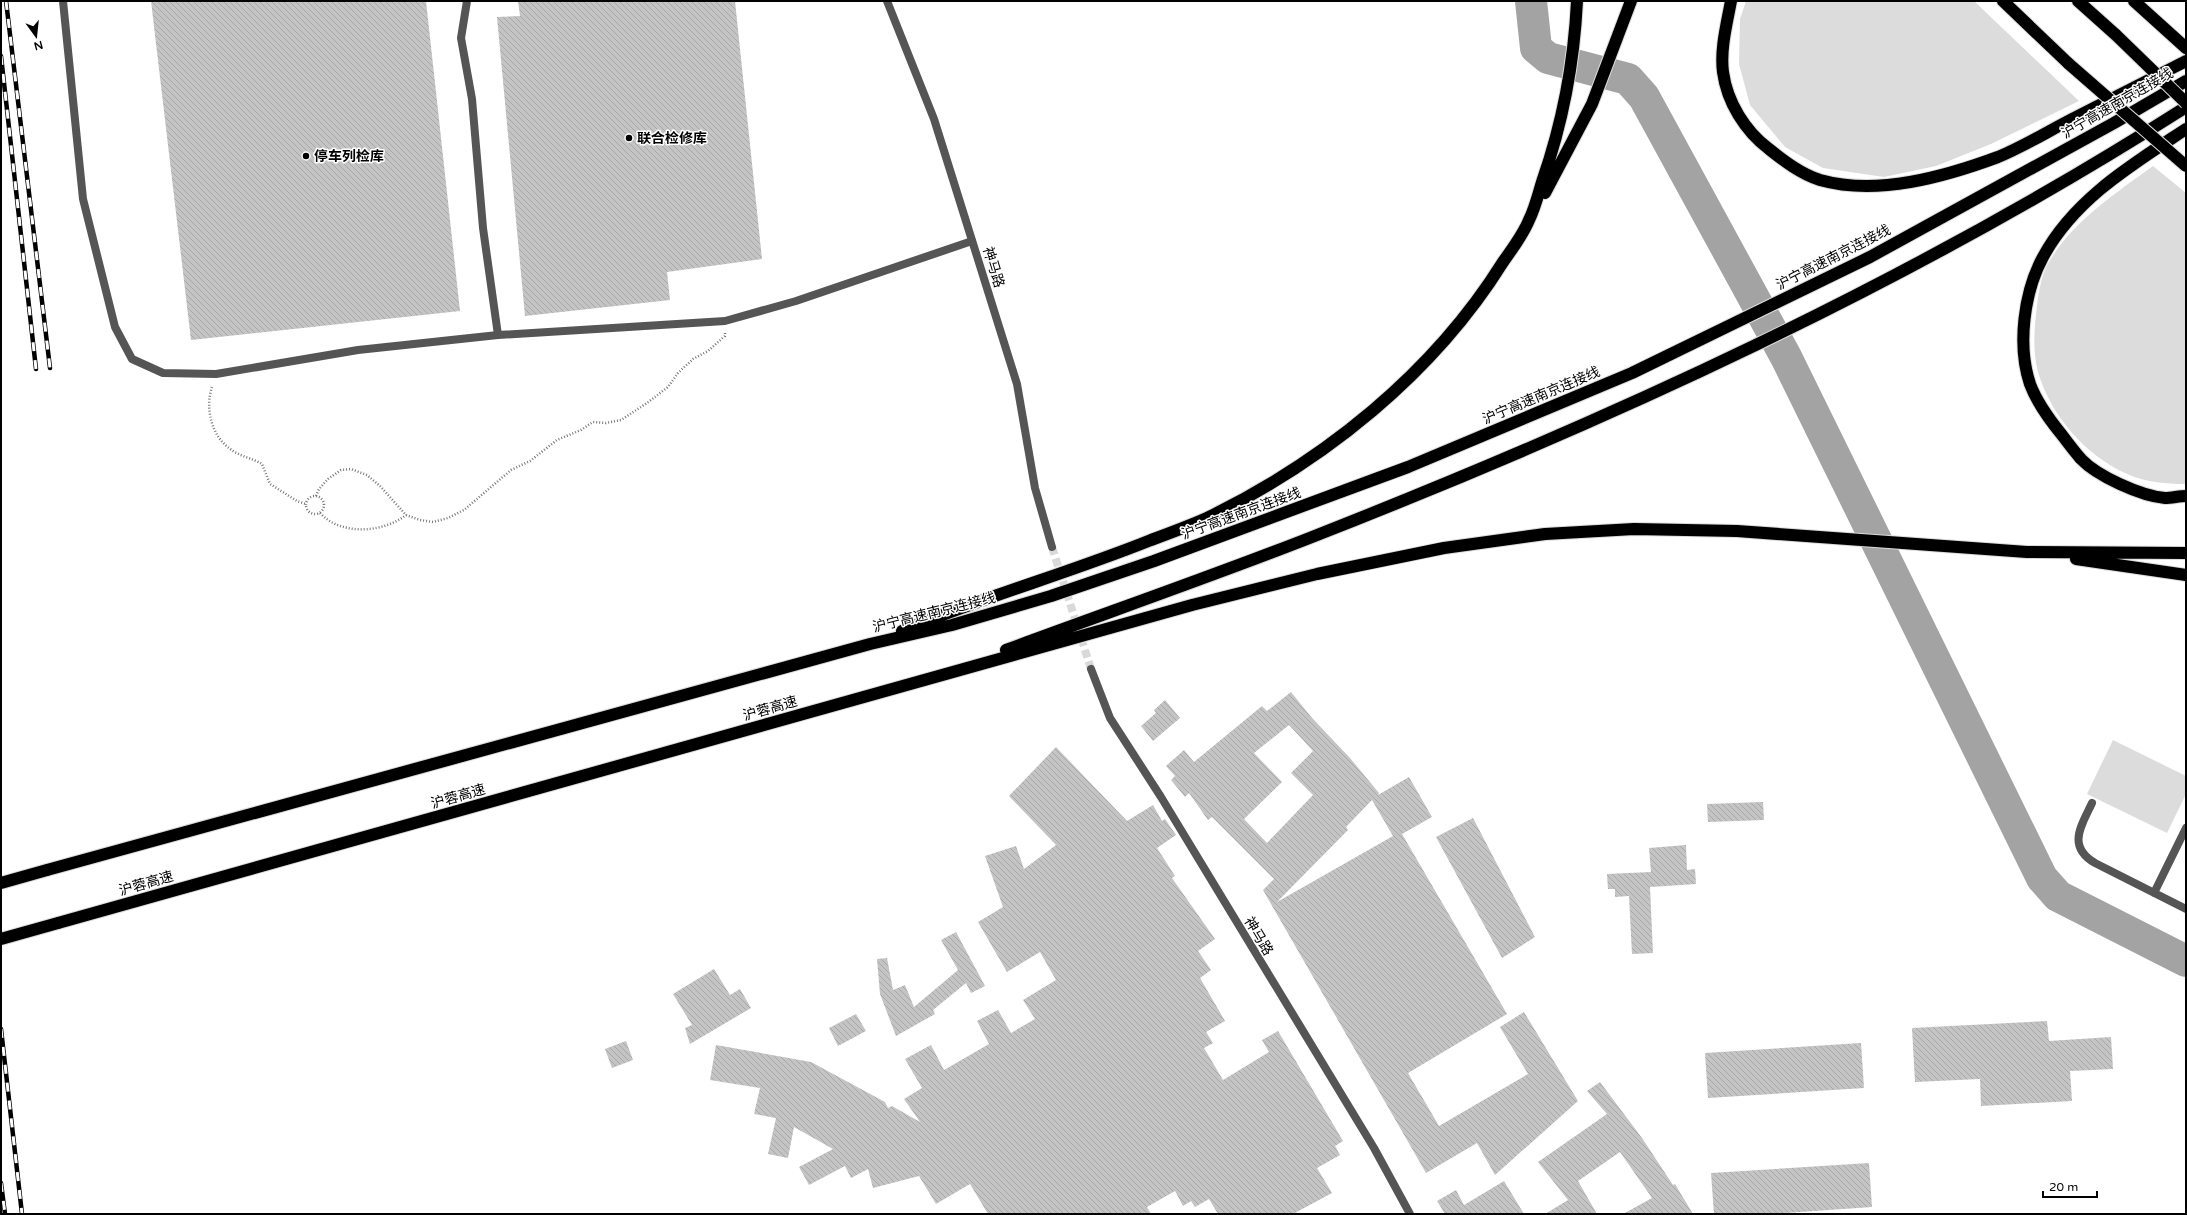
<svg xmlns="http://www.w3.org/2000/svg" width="2187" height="1215" viewBox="0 0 2187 1215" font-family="'Varela Round','Noto Sans SC',sans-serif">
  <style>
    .grass { fill: #dcdcdc }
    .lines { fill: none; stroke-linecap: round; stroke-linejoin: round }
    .river { stroke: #a3a3a3; stroke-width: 32 }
    .building { fill: url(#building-back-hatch); fill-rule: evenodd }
    .minor-tunnel { stroke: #d9d9d9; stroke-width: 8; stroke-dasharray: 8 4; stroke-linecap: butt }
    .motorway-casing { stroke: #dbdbdb; stroke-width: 14 }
    .path { stroke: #777; stroke-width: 2.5; stroke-dasharray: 1 2; stroke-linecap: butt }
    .service { stroke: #555; stroke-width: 8 }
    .minor { stroke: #555; stroke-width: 8 }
    .motorway { stroke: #000; stroke-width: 12 }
    .rail-casing { stroke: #000; stroke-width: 4.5 }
    .rail { stroke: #fff; stroke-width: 3; stroke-dasharray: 9; stroke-linecap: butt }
    .motorway-bridge-casing { stroke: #dbdbdb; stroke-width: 14; stroke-linecap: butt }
    .motorway-bridge { stroke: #000; stroke-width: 12 }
    .poi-dot { fill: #000; stroke: #fff; stroke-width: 1.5 }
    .labels { text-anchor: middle; stroke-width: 3; stroke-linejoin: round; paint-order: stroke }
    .street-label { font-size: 14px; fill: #000; stroke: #fff }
    .poi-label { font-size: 14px; font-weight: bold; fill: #000; stroke: #fff; text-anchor: start }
  </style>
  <defs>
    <pattern id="building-back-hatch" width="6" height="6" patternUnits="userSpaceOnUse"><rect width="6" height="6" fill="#c4c4c4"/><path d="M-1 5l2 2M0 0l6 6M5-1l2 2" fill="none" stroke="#a7a7a7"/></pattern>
  </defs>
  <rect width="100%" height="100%" fill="#fff"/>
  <!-- grass -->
  <path class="grass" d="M1746 1H1974L2079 101 1991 144 1936 166 1884 177 1823 168 1785 147 1750 105 1739 64 1740 19Z
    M2153 166 2186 193V484C2166 484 2145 482 2127 474 2085 455 2051 416 2038 372 2033 354 2034 333 2036 315 2038 298 2040 276 2049 262 2073 221 2116 193 2153 166Z
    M2113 740 2186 776V794L2167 833 2087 794Z"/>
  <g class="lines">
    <!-- river -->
    <path class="river" d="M1531 1 1536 48 1548 58 1628 79 1644 97 1786 357 2042 878 2058 896 2186 961"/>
  </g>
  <!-- building -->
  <path class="building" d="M151 1H426L460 311 191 340Z
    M518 1H735L762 259 667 272 670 300 525 316 497 17 520 16Z
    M1291 692 1312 718 1350 758 1379 793 1378 795 1409 777 1432 817 1402 834 1507 1014 1408 1073 1439 1126 1528 1074 1500 1027 1524 1012 1578 1101 1495 1175 1477 1143 1426 1173 1263 890 1274 879 1212 817 1208 820 1189 793 1185 797 1171 780 1175 776 1166 766 1184 750 1194 762 1262 706 1267 711ZM1289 725 1313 751 1291 773 1313 795 1267 843 1244 819 1282 782 1254 753ZM1372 800 1393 836 1277 902 1348 830 1346 827Z
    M1165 700 1180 718 1153 741 1141 726 1156 713 1154 710Z
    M1056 747 1127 821 1153 805 1162 821 1165 819 1176 835 1157 848 1175 876 1172 878 1215 939 1198 951 1211 970 1200 978 1225 1021 1206 1032 1213 1043 1204 1048 1223 1080 1269 1052 1262 1040 1278 1031 1343 1141 1335 1146 1340 1155 1317 1168 1332 1193 1293 1214H1218L1209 1199 1195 1207 1191 1201 1183 1206 1175 1191 1147 1207 1151 1214H988L970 1184 936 1204 919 1176 873 1188 868 1169 851 1178 845 1166 809 1185 799 1167 833 1149 794 1127 788 1158 768 1154 776 1118 754 1114 760 1088 710 1080 716 1045 811 1062 885 1102 888 1108 892 1106 920 1122 904 1099 922 1088 905 1059 931 1045 944 1070 989 1044 977 1021 998 1010 1011 1033 1035 1019 1023 1000 1056 980 1040 952 1007 972 978 922 1003 907 985 856 1016 846 1024 869 1056 845 1009 796Z
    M1763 802 1764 820 1708 822 1707 804Z
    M1473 818 1535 937 1502 958 1436 837Z
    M1686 845 1687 870 1695 869 1696 884 1650 887 1653 953 1632 954 1629 896 1615 897V889H1608L1607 874 1651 872 1649 848Z
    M956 932 985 986 971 993 966 983 933 1010 935 1014 896 1036 880 994 877 959 887 958 893 990 905 985 914 1007 958 970 941 940Z
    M714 969 730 995 740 989 751 1008 690 1044 685 1028 692 1025 673 994Z
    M856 1014 866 1031 838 1046 829 1028Z
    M2047 1021 2049 1041 2111 1037 2113 1069 2070 1071 2072 1101 1981 1106 1980 1079 1915 1082 1912 1028Z
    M626 1041 633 1060 612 1068 605 1049Z
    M1861 1043 1864 1088 1708 1098 1705 1053Z
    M1600 1082 1642 1138 1673 1185 1675 1184 1693 1214H1623L1652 1198 1620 1152 1578 1181 1597 1214H1545L1568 1200 1538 1162 1607 1114 1587 1091Z
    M1869 1163 1872 1207 1770 1214H1714L1711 1173Z
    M1504 1181 1524 1214H1445L1437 1201 1456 1190 1464 1205Z"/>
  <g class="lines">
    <!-- minor-tunnel -->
    <path class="minor-tunnel" d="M1052 547 1091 669"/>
    <defs>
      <path id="motorway" d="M1731 1C1727 23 1720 49 1723 72 1727 102 1745 131 1769 149 1784 161 1801 174 1820 180 1877 196 1944 177 1998 157 2025 146 2050 130 2076 117 2112 99 2149 80 2186 61
        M2003 1 2069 64
        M2078 1 2116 35
        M2134 1 2186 48
        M2186 129C2133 164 2074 199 2043 257 2024 292 2017 345 2030 384 2037 403 2049 419 2062 435 2068 443 2074 451 2081 459 2097 476 2141 496 2165 498 2172 498 2179 496 2186 496
        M1545 193 1592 104 1631 1
        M2076 559 2186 575
        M902 631C983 597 1069 573 1151 540 1170 533 1189 526 1207 518 1324 461 1433 374 1503 262 1512 249 1523 235 1529 220 1535 208 1538 195 1542 182 1563 122 1574 64 1577 1
        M1006 650C1106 613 1207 578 1307 539 1611 420 1910 283 2186 107
        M47 870 870 644 952 625 1051 596 1154 561 1408 467 1632 373 1870 257 2114 123 2186 81
        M58 923 1192 605 1317 574 1444 548 1545 534 1634 529 1737 531 2027 552 2186 553"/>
    </defs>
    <!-- motorway casing -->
    <use href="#motorway" class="motorway-casing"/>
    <!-- path -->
    <path class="path" d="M212 387C205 407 211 435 229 448 238 456 252 458 262 464L270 484 297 501 306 504
      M316 496 319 489 328 479 341 470 351 469 367 475 380 486 406 515 420 520 433 522 448 518 464 510 511 470 530 461 557 440 581 430 593 422 606 423 621 420 647 403 668 387 678 373 693 359 708 351 725 336V333
      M306 505a9 9 0 1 1 18 0a9 9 0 1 1-18 0Z
      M320 513C341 536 383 533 406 515"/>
    <!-- service -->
    <path class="service" d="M63 1 83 199 115 327 132 359 163 373 216 374 358 350 498 335 725 321 796 301 972 241
      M467 1 461 38 472 99 483 228 498 335
      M2092 803C2082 825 2066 846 2095 863L2186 909
      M2154 893 2186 828"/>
    <!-- minor -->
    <path class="minor" d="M887 1 934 119 1017 384 1035 488 1052 547
      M1091 669 1110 718 1161 797 1374 1148 1410 1214"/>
    <!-- motorway -->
    <use href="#motorway" class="motorway"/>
    <defs>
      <path id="rail" d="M6 1 50 368
        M1 56 36 369
        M1 1029 22 1214
        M1 1183 5 1214"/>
    </defs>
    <!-- rail casing -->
    <use href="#rail" class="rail-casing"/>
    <!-- rail -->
    <use href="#rail" class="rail"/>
    <defs>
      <path id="motorway-bridge" d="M2116 35 2186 103
        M2069 64 2186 166
        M1 883 47 870
        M1 939 58 923"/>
    </defs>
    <!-- motorway-bridge casing -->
    <use href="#motorway-bridge" class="motorway-bridge-casing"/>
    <!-- motorway-bridge -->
    <use href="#motorway-bridge" class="motorway-bridge"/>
  </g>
  <!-- markers -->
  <g class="poi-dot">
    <circle cx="629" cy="138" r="4"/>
    <circle cx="306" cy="156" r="4"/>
  </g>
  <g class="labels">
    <!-- street labels -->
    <g class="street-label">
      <text transform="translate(2117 103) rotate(-30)" y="5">沪宁高速南京连接线</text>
      <text transform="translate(1833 257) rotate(-27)" y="5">沪宁高速南京连接线</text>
      <text transform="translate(994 267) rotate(73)" y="5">神马路</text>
      <text transform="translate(1541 395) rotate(-23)" y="5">沪宁高速南京连接线</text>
      <text transform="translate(1241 513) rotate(-20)" y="5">沪宁高速南京连接线</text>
      <text transform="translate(934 612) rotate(-14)" y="5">沪宁高速南京连接线</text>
      <text transform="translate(770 708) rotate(-16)" y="5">沪蓉高速</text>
      <text transform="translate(458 796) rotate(-16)" y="5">沪蓉高速</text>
      <text transform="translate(146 883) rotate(-16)" y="5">沪蓉高速</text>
      <text transform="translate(1259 936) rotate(59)" y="5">神马路</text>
    </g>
    <!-- poi labels -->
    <g class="poi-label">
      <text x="637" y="143">联合检修库</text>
      <text x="314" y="161">停车列检库</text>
    </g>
  </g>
  <!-- border -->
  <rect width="2187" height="1215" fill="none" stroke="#000000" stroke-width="4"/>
  <!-- north arrow -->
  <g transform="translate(36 36) rotate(165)" stroke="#ffffff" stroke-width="3" paint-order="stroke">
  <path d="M0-3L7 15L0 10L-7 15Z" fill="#000000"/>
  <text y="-6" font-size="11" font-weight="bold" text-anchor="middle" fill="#000000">N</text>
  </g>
  <!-- scale -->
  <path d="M2043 1191v6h54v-6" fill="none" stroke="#000000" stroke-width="2"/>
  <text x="2049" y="1191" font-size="12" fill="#000000" stroke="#ffffff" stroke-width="3" paint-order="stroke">20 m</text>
</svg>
